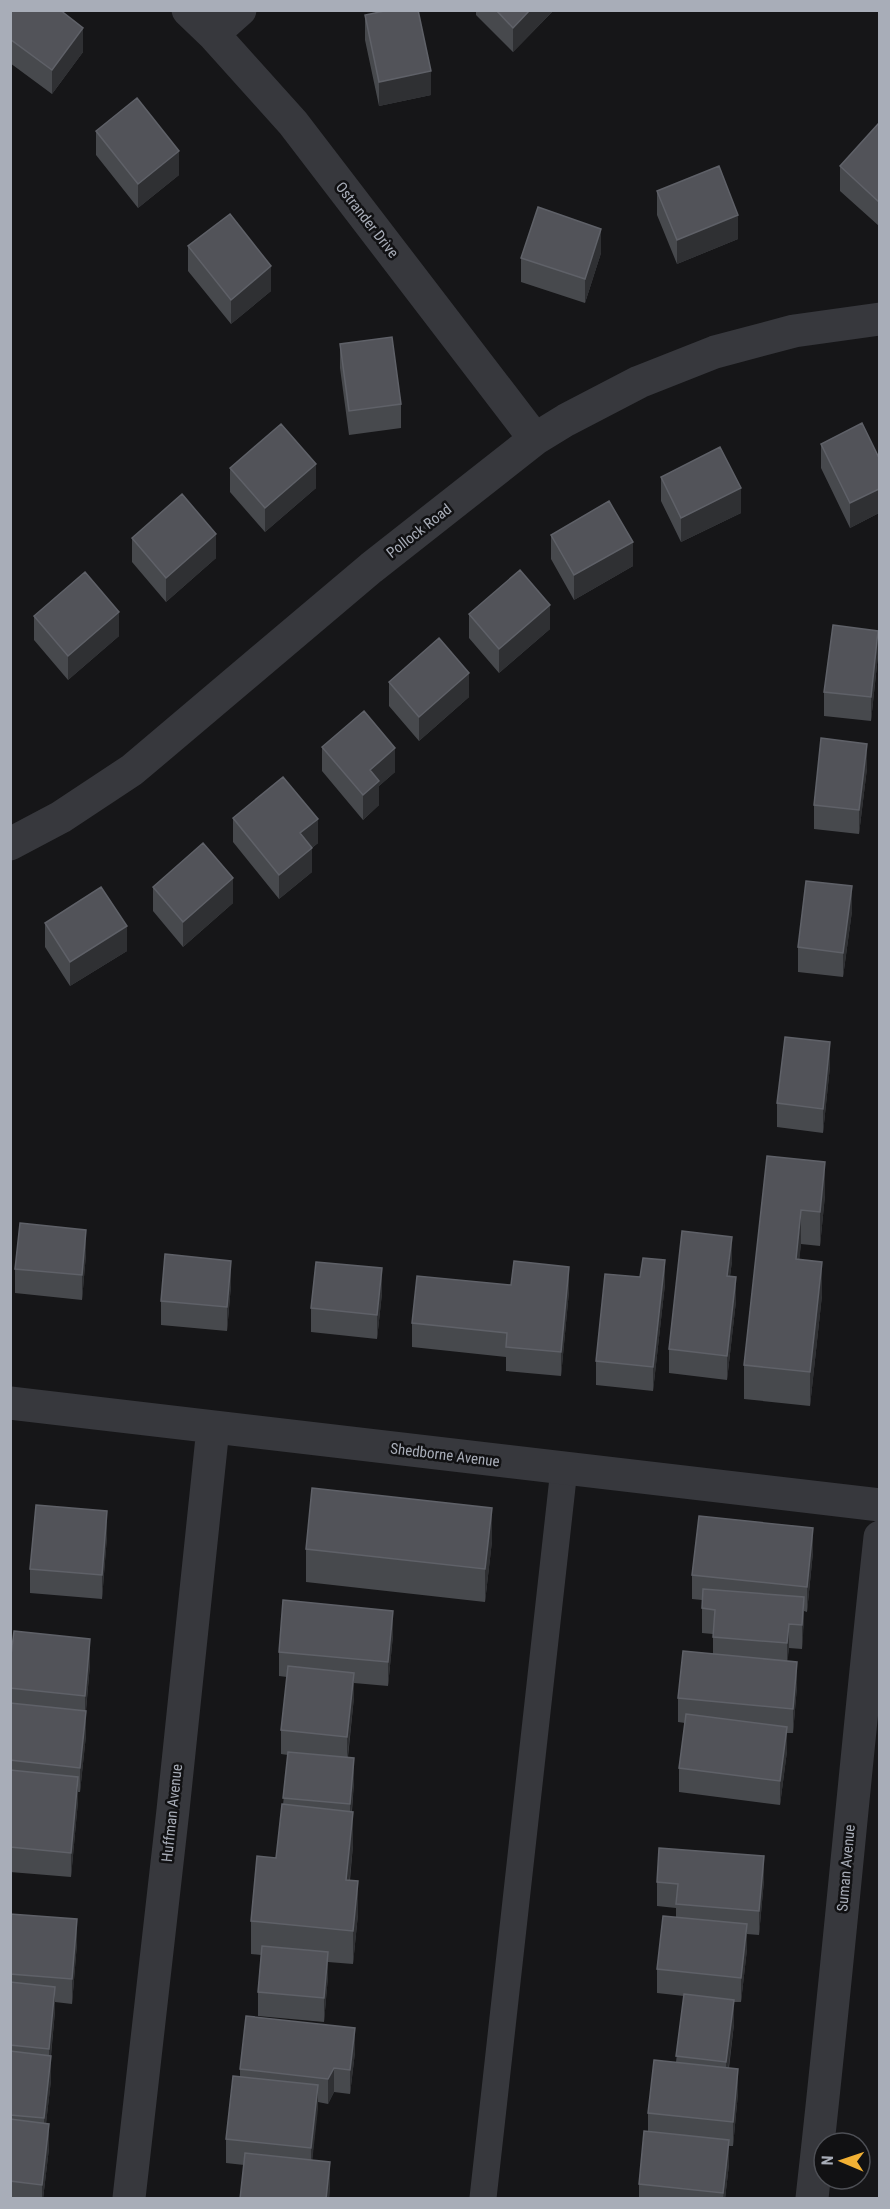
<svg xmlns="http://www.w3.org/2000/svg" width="890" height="2209" viewBox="0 0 890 2209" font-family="'Roboto Condensed',sans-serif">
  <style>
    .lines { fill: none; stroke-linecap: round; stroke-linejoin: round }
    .service { stroke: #37383d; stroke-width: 27 }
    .minor { stroke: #37383d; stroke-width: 33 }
    .wall { fill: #47494d }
    .shaded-wall { fill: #2f3033 }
    .building { fill: #525359; stroke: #5f6168; stroke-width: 1.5 }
    .labels { text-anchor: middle; stroke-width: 5; stroke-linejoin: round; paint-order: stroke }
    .street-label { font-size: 15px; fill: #a8adb8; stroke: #111113 }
  </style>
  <rect width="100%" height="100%" fill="#161618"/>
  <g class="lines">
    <!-- service -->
    <path class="service" d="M483 2198 564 1469"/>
    <!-- minor -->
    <path class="minor" d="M188 10 213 34 293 123 535 439
      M213 34 240 10
      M10 844 61 817 132 770 371 568 535 439 566 420 639 382 715 352 794 331 880 319
      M10 1403 880 1505
      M129 2198 173 1810 213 1428
      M812 2198C837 1978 856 1757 880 1537"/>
  </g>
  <!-- wall -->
  <path class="wall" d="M476 10H554L513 52 476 15Z
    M10 13 83 52 52 94 10 63Z
    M365 15 431 95 379 106 365 40Z
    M879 123V226L840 191V166Z
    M96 131 179 175 138 208 96 155Z
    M657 191 738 239 677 264 657 215Z
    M188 246 271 291 231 324 188 271Z
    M601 253 585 303 521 282V258Z
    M340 344 401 404V428L349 435 340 368Z
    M821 444 879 458V513L850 528 821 468Z
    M230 468 316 488 265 532 230 492Z
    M661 477 741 513 681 542 661 501Z
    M551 535 633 566 574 600 551 559Z
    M132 538 216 558 166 602 132 562Z
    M469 614 550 629 499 673 469 638Z
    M34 616 119 636 68 680 34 640Z
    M878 655 871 721 824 716V692Z
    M389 682 469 697 419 741 389 706Z
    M322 747 395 772 379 786V805L363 820 322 771Z
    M867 768 859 834 814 829V805Z
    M233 818 318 843 312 848V872L279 899 233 842Z
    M153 887 233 903 183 947 153 911Z
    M852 911 843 977 798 972V947Z
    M45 923 127 951 70 986 45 947Z
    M830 1066 823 1133 777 1127V1103Z
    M767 1156 825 1195 820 1246 801 1244 799 1259 822 1295 810 1406 744 1399V1365Z
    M86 1254 82 1300 15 1293V1269Z
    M732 1261 730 1276 736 1301 727 1380 669 1373V1349Z
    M640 1277 665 1284 653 1391 596 1385V1361Z
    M231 1285 227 1331 161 1325V1301Z
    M569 1291 561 1376 506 1371V1357L412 1347V1323Z
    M382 1293 377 1339 311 1332V1308Z
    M107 1536 102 1599 30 1593V1569Z
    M492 1541 485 1602 306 1582V1549Z
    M813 1552 807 1612 804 1611 802 1649 789 1648 787 1661 797 1686 793 1733H787V1751L780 1805 679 1792V1768L685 1723 678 1722V1698L713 1654V1634L702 1633V1600L692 1599V1575Z
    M393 1635 388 1686 354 1683V1697L348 1757 354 1782 352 1811 353 1845 350 1880 358 1914 353 1964 328 1962V1976L324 2022 258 2016V1992L261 1955 251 1954V1921L276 1858 283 1805 288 1755 281 1754V1730L287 1677 279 1676V1652Z
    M10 1663 90 1664 86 1711V1735L80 1792H78V1801L71 1877 10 1872Z
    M764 1880 759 1935 747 1934V1949L741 2002H734V2024L729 2068 738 2093 733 2146H729V2164L725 2199H639V2184L648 2132V2113L676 2062 684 1996 657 1993V1969L676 1917V1908L657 1906V1882Z
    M10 1914 77 1943 72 2004 55 2002V2011L51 2056V2080L46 2123 49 2148 43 2199H10Z
    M355 2052 350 2094 334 2092 328 2104 318 2102 312 2160 330 2186 329 2199H240L244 2165 226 2163V2139L240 2077V2069Z"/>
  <!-- shaded-wall -->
  <path class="shaded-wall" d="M530 10H554L513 52V28Z
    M83 28V52L52 94V70Z
    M431 71V95L379 106V82Z
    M179 151V175L138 208V184Z
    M738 215V239L677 264V240Z
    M601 229V253L585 303V279Z
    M271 266V291L231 324V300Z
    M316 464V488L265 532V508Z
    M741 488V513L681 542V518Z
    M879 489V513L850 528V503Z
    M216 534V558L166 602V578Z
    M633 542V566L574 600V575Z
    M550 605V629L499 673V649Z
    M119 612V636L68 680V656Z
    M878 631V655L871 721V697Z
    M469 673V697L419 741V717Z
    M867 744V768L859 834V810Z
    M395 748V772L379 786V805L363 820V795L370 770Z
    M318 819V843L300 857V833Z
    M312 848V872L279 899V875Z
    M233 878V903L183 947V922Z
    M852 886V911L843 977V953Z
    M127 926V951L70 986V962Z
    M830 1042V1066L823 1133V1109Z
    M825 1162V1195L820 1246V1212Z
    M801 1210V1244L796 1292V1259Z
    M86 1230V1254L82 1300V1275Z
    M732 1237V1261L727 1300V1276Z
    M665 1260V1284L653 1391V1367Z
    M231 1261V1285L227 1331V1307Z
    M822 1262V1295L810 1406V1372Z
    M569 1267V1291L561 1376V1352Z
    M382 1268V1293L377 1339V1315Z
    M736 1277V1301L727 1380V1356Z
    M492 1508V1541L485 1602V1569Z
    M107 1511V1536L102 1599V1575Z
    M813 1528V1552L807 1612V1587Z
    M804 1597V1622L802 1649V1625Z
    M393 1611V1635L388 1686V1662Z
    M789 1624V1648L787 1667V1643Z
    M90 1639V1664L85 1720V1696Z
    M797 1662V1686L793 1733V1709Z
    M354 1673V1697L347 1761V1737Z
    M86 1711V1735L80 1792V1768Z
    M787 1727V1751L780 1805V1781Z
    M354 1758V1782L350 1828V1804Z
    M78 1777V1801L71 1877V1853Z
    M353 1812V1845L346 1913V1880Z
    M764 1856V1880L759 1935V1911Z
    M358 1881V1914L353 1964V1931Z
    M77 1919V1943L72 2004V1979Z
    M747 1924V1949L741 2002V1978Z
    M328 1952V1976L324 2022V1998Z
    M55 1987V2011L49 2073V2049Z
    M734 2000V2024L726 2086V2062Z
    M355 2028V2052L350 2094V2070Z
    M51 2056V2080L44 2142V2118Z
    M334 2068V2092L328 2104V2079Z
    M738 2069V2093L733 2146V2122Z
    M318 2085V2109L311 2172V2148Z
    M49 2124V2148L43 2199H42V2185Z
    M729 2140V2164L725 2199H723Z
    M330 2162V2186L329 2199H326Z"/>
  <!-- building -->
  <path class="building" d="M13 10H60L83 28 52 70 10 39V13Z
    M389 10H418L431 71 379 82 365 15Z
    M496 10H530L513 28Z
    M137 98 179 151 138 184 96 131Z
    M879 123V202L840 166Z
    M719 166 738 215 677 240 657 191Z
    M538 207 601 229 585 279 521 258Z
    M230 214 271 266 231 300 188 246Z
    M392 337 401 404 349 411 340 344Z
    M862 423 879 458V489L850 503 821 444Z
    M281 424 316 464 265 508 230 468Z
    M720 447 741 488 681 518 661 477Z
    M182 494 216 534 166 578 132 538Z
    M609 501 633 542 574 575 551 535Z
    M520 570 550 605 499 649 469 614Z
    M85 572 119 612 68 656 34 616Z
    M833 625 878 631 871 697 824 692Z
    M439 638 469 673 419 717 389 682Z
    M364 711 395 748 370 770 379 781 363 795 322 747Z
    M821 738 867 744 859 810 814 805Z
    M283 777 318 819 300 833 312 848 279 875 233 818Z
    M203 843 233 878 183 922 153 887Z
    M806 881 852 886 843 953 798 947Z
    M101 887 127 926 70 962 45 923Z
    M785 1037 830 1042 823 1109 777 1103Z
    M767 1156 825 1162 820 1212 801 1210 796 1259 822 1262 810 1372 744 1365Z
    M20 1223 86 1230 82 1275 15 1269Z
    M682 1231 732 1237 727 1276 736 1277 727 1356 669 1349Z
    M165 1254 231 1261 227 1307 161 1301Z
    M643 1258 665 1260 653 1367 596 1361 605 1274 640 1277Z
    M514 1261 569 1267 561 1352 506 1347 507 1333 412 1323 417 1276 511 1285Z
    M316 1262 382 1268 377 1315 311 1308Z
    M312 1488 492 1508 485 1569 306 1549Z
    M36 1505 107 1511 102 1575 30 1569Z
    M699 1516 813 1528 807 1587 692 1575Z
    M703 1589 804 1597 802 1625 789 1624 787 1643 713 1637 715 1610 702 1608Z
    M283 1600 393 1611 388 1662 279 1652Z
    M14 1631 90 1639 85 1696 10 1688V1663Z
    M683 1651 797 1662 793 1709 678 1698Z
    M288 1666 354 1673 347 1737 281 1730Z
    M10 1703 86 1711 80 1768 10 1760Z
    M686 1714 787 1727 780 1781 679 1768Z
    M288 1752 354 1758 350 1804 283 1798Z
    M10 1770 78 1777 71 1853 10 1847Z
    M282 1804 353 1812 346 1880 358 1881 353 1931 251 1921 257 1856 276 1858Z
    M659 1848 764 1856 759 1911 676 1904 678 1884 657 1882Z
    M10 1914 77 1919 72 1979 10 1974Z
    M663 1916 747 1924 741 1978 657 1969Z
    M262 1946 328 1952 324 1998 258 1992Z
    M10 1982 55 1987 49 2049 10 2045Z
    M684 1994 734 2000 726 2062 676 2056Z
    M246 2016 355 2028 350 2070 334 2068 328 2079 240 2069Z
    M10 2051 51 2056 44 2118 10 2115Z
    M654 2060 738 2069 733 2122 648 2113Z
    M233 2076 318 2085 311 2148 226 2139Z
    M10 2119 49 2124 42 2185 10 2181Z
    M644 2131 729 2140 723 2193 639 2184Z
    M245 2153 330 2162 326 2199H240Z"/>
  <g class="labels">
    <!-- street labels -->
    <g class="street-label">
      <text transform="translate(367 220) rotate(52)" y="5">Ostrander Drive</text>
      <text transform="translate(419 531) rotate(-38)" y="5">Pollock Road</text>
      <text transform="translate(445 1455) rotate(7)" y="5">Shedborne Avenue</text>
      <text transform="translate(172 1813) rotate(-84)" y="5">Huffman Avenue</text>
      <text transform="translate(846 1868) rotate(-85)" y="5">Suman Avenue</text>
    </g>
  </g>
  <!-- border -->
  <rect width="890" height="2209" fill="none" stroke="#a8adb8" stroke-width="24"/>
  <!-- north arrow -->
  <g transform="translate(842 2161) rotate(272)"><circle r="28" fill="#111113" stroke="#4d4f55" stroke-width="1.5"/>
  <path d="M0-4.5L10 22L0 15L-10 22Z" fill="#f2b134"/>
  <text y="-9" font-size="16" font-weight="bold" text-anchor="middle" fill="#a8adb8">N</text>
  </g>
</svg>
